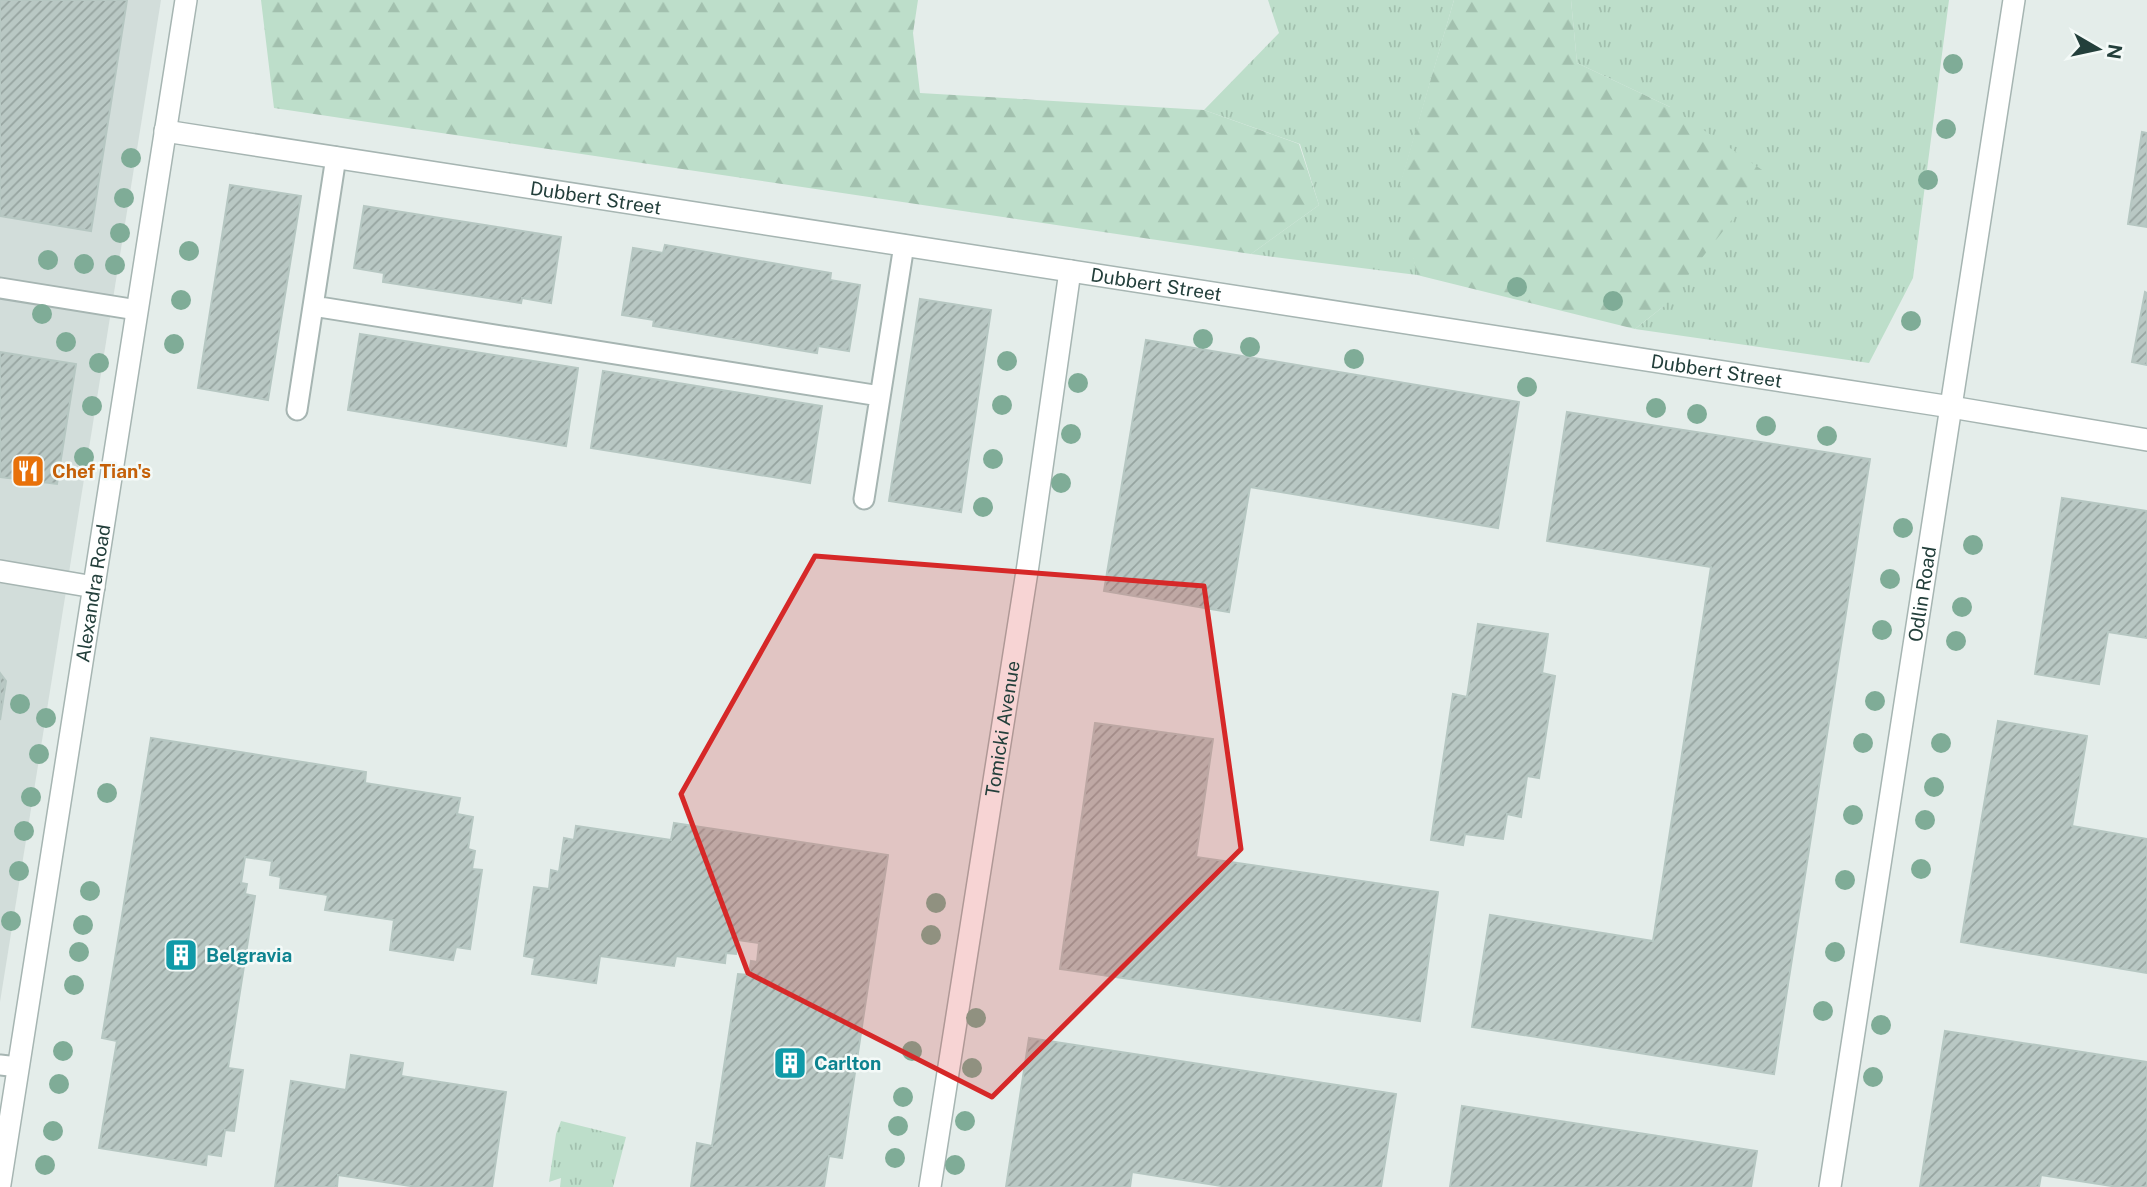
<svg xmlns="http://www.w3.org/2000/svg" width="2147" height="1187" viewBox="0 0 2147 1187" font-family="'Public Sans',sans-serif">
  <style>
    .built { fill: #d2ddda }
    .grass { fill: url(#grass-tufts) }
    .forest { fill: url(#forest-firs) }
    .building { fill: url(#building-hatch); stroke: #b6c7c2; stroke-width: 2 }
    .lines { fill: none; stroke-linecap: round; stroke-linejoin: round }
    .lane-casing { stroke: #a6b5b2; stroke-width: 23 }
    .street-casing { stroke: #a6b5b2; stroke-width: 24 }
    .lane { stroke: #fff; stroke-width: 19 }
    .street { stroke: #fff; stroke-width: 21 }
    .tree { fill: #7fac97 }
    .marked { fill: #d62828; fill-opacity: 0.2; stroke: #d62828; stroke-width: 5; stroke-linejoin: round }
    .labels { text-anchor: middle; stroke-width: 5; stroke-linejoin: round; paint-order: stroke }
    .street-label { font-size: 19px; fill: #233f3b; stroke: #f4faf8 }
    .food-label { font-size: 19px; font-weight: bold; fill: #c56008; stroke: #f4faf8; text-anchor: start }
    .culture-label { font-size: 19px; font-weight: bold; fill: #0d838f; stroke: #f4faf8; text-anchor: start }
  </style>
  <defs>
    <pattern id="grass-tufts" width="24" height="20" patternUnits="userSpaceOnUse" patternTransform="scale(1.75)"><rect width="24" height="20" fill="#bddeca"/><path d="M3 7l-1-3M5 7V3M7 7l1-3M15 17l-1-3M17 17v-4M19 17l1-3" fill="none" stroke="#a2c0ae"/></pattern>
    <pattern id="forest-firs" width="22" height="20" patternUnits="userSpaceOnUse" patternTransform="scale(1.75)"><rect width="22" height="20" fill="#bddeca"/><path d="M5 1l3.5 6h-7zM16 11l3.5 6h-7z" fill="#a2c0ae"/></pattern>
    <pattern id="building-hatch" width="6" height="6" patternUnits="userSpaceOnUse" patternTransform="scale(1.75)"><rect width="6" height="6" fill="#b9c8c4"/><path d="M-1 1l2-2M0 6l6-6M5 7l2-2" fill="none" stroke="#96a4a0"/></pattern>
  </defs>
  <rect width="100%" height="100%" fill="#e4edea"/>
  <!-- built -->
  <path class="built" d="M0 0H161L0 1002Z"/>
  <!-- grass -->
  <path class="grass" d="M1268 0H1454L1400 186 1417 275 1251 254 1319 205 1300 144 1204 110 1279 33Z
    M1571 0H1949L1913 278 1869 363 1635 329 1664 306 1670 107 1577 63Z
    M561 1121 626 1137 613 1187H560L561 1178 549 1182 556 1134Z"/>
  <!-- forest -->
  <path class="forest" d="M261 0H918L913 33 920 93 1204 110 1299 144 1319 205 1251 254 274 108Z
    M1454 0H1571L1577 63 1670 107 1768 174 1664 306 1635 329 1417 275 1398 191Z"/>
  <!-- building -->
  <path class="building" d="M0 0H127L91 231 0 216Z
    M2142 132 2147 133V227L2128 224Z
    M230 185 301 196 268 400 198 388Z
    M364 206 561 237 551 303 522 298 521 303 383 282 384 273 354 268Z
    M665 245 831 273 830 280 860 285 849 351 818 346 817 353 653 326 654 320 622 315 633 248 663 253Z
    M2145 292 2147 293V365L2132 362Z
    M920 299 991 310 961 512 889 501Z
    M360 334 578 368 566 446 348 410Z
    M1146 340 1519 402 1498 528 1250 487 1229 612 1104 591Z
    M0 352 76 364 57 484 0 477Z
    M603 371 822 406 810 483 591 448Z
    M1567 412 1870 459 1774 1074 1472 1027 1490 915 1653 941 1711 567 1547 541Z
    M2062 498 2147 511V638L2108 632 2099 684 2035 674Z
    M1478 624 1548 634 1542 673 1555 676 1539 778 1527 776 1521 817 1507 814 1503 839 1465 834 1463 845 1431 840 1453 694 1467 697Z
    M0 673 6 681 0 720Z
    M1998 721 2087 736 2072 826 2147 839V973L1961 942Z
    M1095 723 1213 739 1196 857 1438 892 1420 1021 1060 969Z
    M151 738 366 772 365 783 460 798 457 814 473 817 468 849 475 851 472 869 482 870 470 949 456 947 453 960 390 950 394 920 325 910 328 895 280 888 281 877 270 875 272 861 245 857 241 883 247 884 245 894 255 896 228 1068 243 1070 234 1131 225 1130 221 1156 207 1154 206 1165 99 1148 117 1041 102 1038Z
    M674 823 888 855 842 1158 829 1156 824 1187H691L697 1143 712 1146 738 974 749 975 751 961 757 962 759 943 738 940 736 954 726 953 725 963 676 956 674 966 600 956 596 983 532 974 535 958 524 956 534 887 549 889 551 870 559 872 564 838 574 840 576 826 671 840Z
    M1945 1031 2147 1062V1187H2118L2041 1175 2039 1187H1920Z
    M1029 1038 1396 1094 1381 1187H1228L1132 1172 1130 1187H1006Z
    M351 1055 403 1063 401 1076 506 1092 492 1187H417L338 1175 337 1187H275L291 1081 346 1090Z
    M1462 1106 1757 1151 1751 1187H1450Z"/>
  <g class="lines">
    <defs>
      <path id="lane" d="M0 288 137 310
        M313 306 880 396
        M297 410 336 157
        M864 499 904 245
        M0 1065 18 1067"/>
      <g id="street">
        <path id="s1" d="M165 131 1951 407 2147 440"/>
        <path d="M0 571 94 587"/>
        <path id="s2" d="M0 1184 186 0"/>
        <path id="s3" d="M930 1187 1028 565 1070 271"/>
        <path id="s4" d="M1830 1187 2014 0"/>
      </g>
    </defs>
    <!-- lane casing -->
    <use href="#lane" class="lane-casing"/>
    <!-- street casing -->
    <use href="#street" class="street-casing"/>
    <!-- lane -->
    <use href="#lane" class="lane"/>
    <!-- street -->
    <use href="#street" class="street"/>
  </g>
  <!-- trees -->
  <g class="tree">
    <circle cx="1953" cy="64" r="10"/>
    <circle cx="1946" cy="129" r="10"/>
    <circle cx="131" cy="158" r="10"/>
    <circle cx="1928" cy="180" r="10"/>
    <circle cx="124" cy="198" r="10"/>
    <circle cx="120" cy="233" r="10"/>
    <circle cx="189" cy="251" r="10"/>
    <circle cx="48" cy="260" r="10"/>
    <circle cx="84" cy="264" r="10"/>
    <circle cx="115" cy="265" r="10"/>
    <circle cx="1517" cy="287" r="10"/>
    <circle cx="181" cy="300" r="10"/>
    <circle cx="1613" cy="301" r="10"/>
    <circle cx="42" cy="314" r="10"/>
    <circle cx="1911" cy="321" r="10"/>
    <circle cx="1203" cy="339" r="10"/>
    <circle cx="66" cy="342" r="10"/>
    <circle cx="174" cy="344" r="10"/>
    <circle cx="1250" cy="347" r="10"/>
    <circle cx="1354" cy="359" r="10"/>
    <circle cx="1007" cy="361" r="10"/>
    <circle cx="99" cy="363" r="10"/>
    <circle cx="1078" cy="383" r="10"/>
    <circle cx="1527" cy="387" r="10"/>
    <circle cx="1002" cy="405" r="10"/>
    <circle cx="92" cy="406" r="10"/>
    <circle cx="1656" cy="408" r="10"/>
    <circle cx="1697" cy="414" r="10"/>
    <circle cx="1766" cy="426" r="10"/>
    <circle cx="1071" cy="434" r="10"/>
    <circle cx="1827" cy="436" r="10"/>
    <circle cx="84" cy="457" r="10"/>
    <circle cx="993" cy="459" r="10"/>
    <circle cx="1061" cy="483" r="10"/>
    <circle cx="983" cy="507" r="10"/>
    <circle cx="1903" cy="528" r="10"/>
    <circle cx="1973" cy="545" r="10"/>
    <circle cx="1890" cy="579" r="10"/>
    <circle cx="1962" cy="607" r="10"/>
    <circle cx="1882" cy="630" r="10"/>
    <circle cx="1956" cy="641" r="10"/>
    <circle cx="1875" cy="701" r="10"/>
    <circle cx="20" cy="704" r="10"/>
    <circle cx="46" cy="718" r="10"/>
    <circle cx="1863" cy="743" r="10"/>
    <circle cx="1941" cy="743" r="10"/>
    <circle cx="39" cy="754" r="10"/>
    <circle cx="1934" cy="787" r="10"/>
    <circle cx="107" cy="793" r="10"/>
    <circle cx="31" cy="797" r="10"/>
    <circle cx="1853" cy="815" r="10"/>
    <circle cx="1925" cy="820" r="10"/>
    <circle cx="24" cy="831" r="10"/>
    <circle cx="1921" cy="869" r="10"/>
    <circle cx="19" cy="871" r="10"/>
    <circle cx="1845" cy="880" r="10"/>
    <circle cx="90" cy="891" r="10"/>
    <circle cx="936" cy="903" r="10"/>
    <circle cx="11" cy="921" r="10"/>
    <circle cx="83" cy="925" r="10"/>
    <circle cx="931" cy="935" r="10"/>
    <circle cx="79" cy="952" r="10"/>
    <circle cx="1835" cy="952" r="10"/>
    <circle cx="74" cy="985" r="10"/>
    <circle cx="1823" cy="1011" r="10"/>
    <circle cx="976" cy="1018" r="10"/>
    <circle cx="1881" cy="1025" r="10"/>
    <circle cx="63" cy="1051" r="10"/>
    <circle cx="912" cy="1051" r="10"/>
    <circle cx="972" cy="1068" r="10"/>
    <circle cx="1873" cy="1077" r="10"/>
    <circle cx="59" cy="1084" r="10"/>
    <circle cx="903" cy="1097" r="10"/>
    <circle cx="965" cy="1121" r="10"/>
    <circle cx="898" cy="1126" r="10"/>
    <circle cx="53" cy="1131" r="10"/>
    <circle cx="895" cy="1158" r="10"/>
    <circle cx="45" cy="1165" r="10"/>
    <circle cx="955" cy="1165" r="10"/>
  </g>
  <!-- marked area -->
  <path class="marked" d="M815 556 1204 586 1241 849 992 1097 748 973 681 794Z"/>
  <!-- icons -->
  <defs>
    <symbol id="restaurant-square" viewBox="-11 -11 22 22"><rect x="-9" y="-9" width="18" height="18" rx="4" fill="#e8710a" stroke="#f4faf8"/><path d="M-5-6h1v4h1v-4h1v4h1v-4h1v5L-1.5 .5V6h-2V.5L-5-1ZM5-6V6H3V1.5H1.5Q1.5-4 5-6Z" fill="#fff"/></symbol>
    <symbol id="building-square" viewBox="-11 -11 22 22"><rect x="-9" y="-9" width="18" height="18" rx="4" fill="#0f9aa8" stroke="#f4faf8"/><path d="M-4-6H4V6H1V3H-1V6H-4ZM-2.5-4.3h1.7v1.8h-1.7ZM.8-4.3h1.7v1.8H.8ZM-2.5-1h1.7V.8h-1.7ZM.8-1h1.7V.8H.8Z" fill="#fff"/></symbol>
  </defs>
  <g fill-rule="evenodd">
    <use href="#restaurant-square" x="9" y="452" width="38" height="38"/>
    <use href="#building-square" x="162" y="936" width="38" height="38"/>
    <use href="#building-square" x="771" y="1044" width="38" height="38"/>
  </g>
  <g class="labels">
    <!-- street labels -->
    <g class="street-label">
      <text dy="7" stroke="none"><textPath href="#s1" startOffset="436">Dubbert Street</textPath></text>
      <text dy="7" stroke="none"><textPath href="#s1" startOffset="1003">Dubbert Street</textPath></text>
      <text dy="7" stroke="none"><textPath href="#s1" startOffset="1570">Dubbert Street</textPath></text>
      <text dy="7" stroke="none"><textPath href="#s2" startOffset="598">Alexandra Road</textPath></text>
      <text dy="7" stroke="none"><textPath href="#s4" startOffset="600">Odlin Road</textPath></text>
      <text dy="7" stroke="none"><textPath href="#s3" startOffset="464">Tomicki Avenue</textPath></text>
    </g>
    <!-- food labels -->
    <g class="food-label">
      <text x="52" y="478">Chef Tian's</text>
    </g>
    <!-- culture labels -->
    <g class="culture-label">
      <text x="206" y="962">Belgravia</text>
      <text x="814" y="1070">Carlton</text>
    </g>
  </g>
  <!-- north arrow -->
  <g transform="translate(2098 49) rotate(99)" stroke="#f4faf8" stroke-width="5" paint-order="stroke">
  <path d="M0-5L12 26L0 18L-12 26Z" fill="#233f3b"/>
  <text y="-10" font-size="19" font-weight="bold" text-anchor="middle" fill="#233f3b">N</text>
  </g>
</svg>
